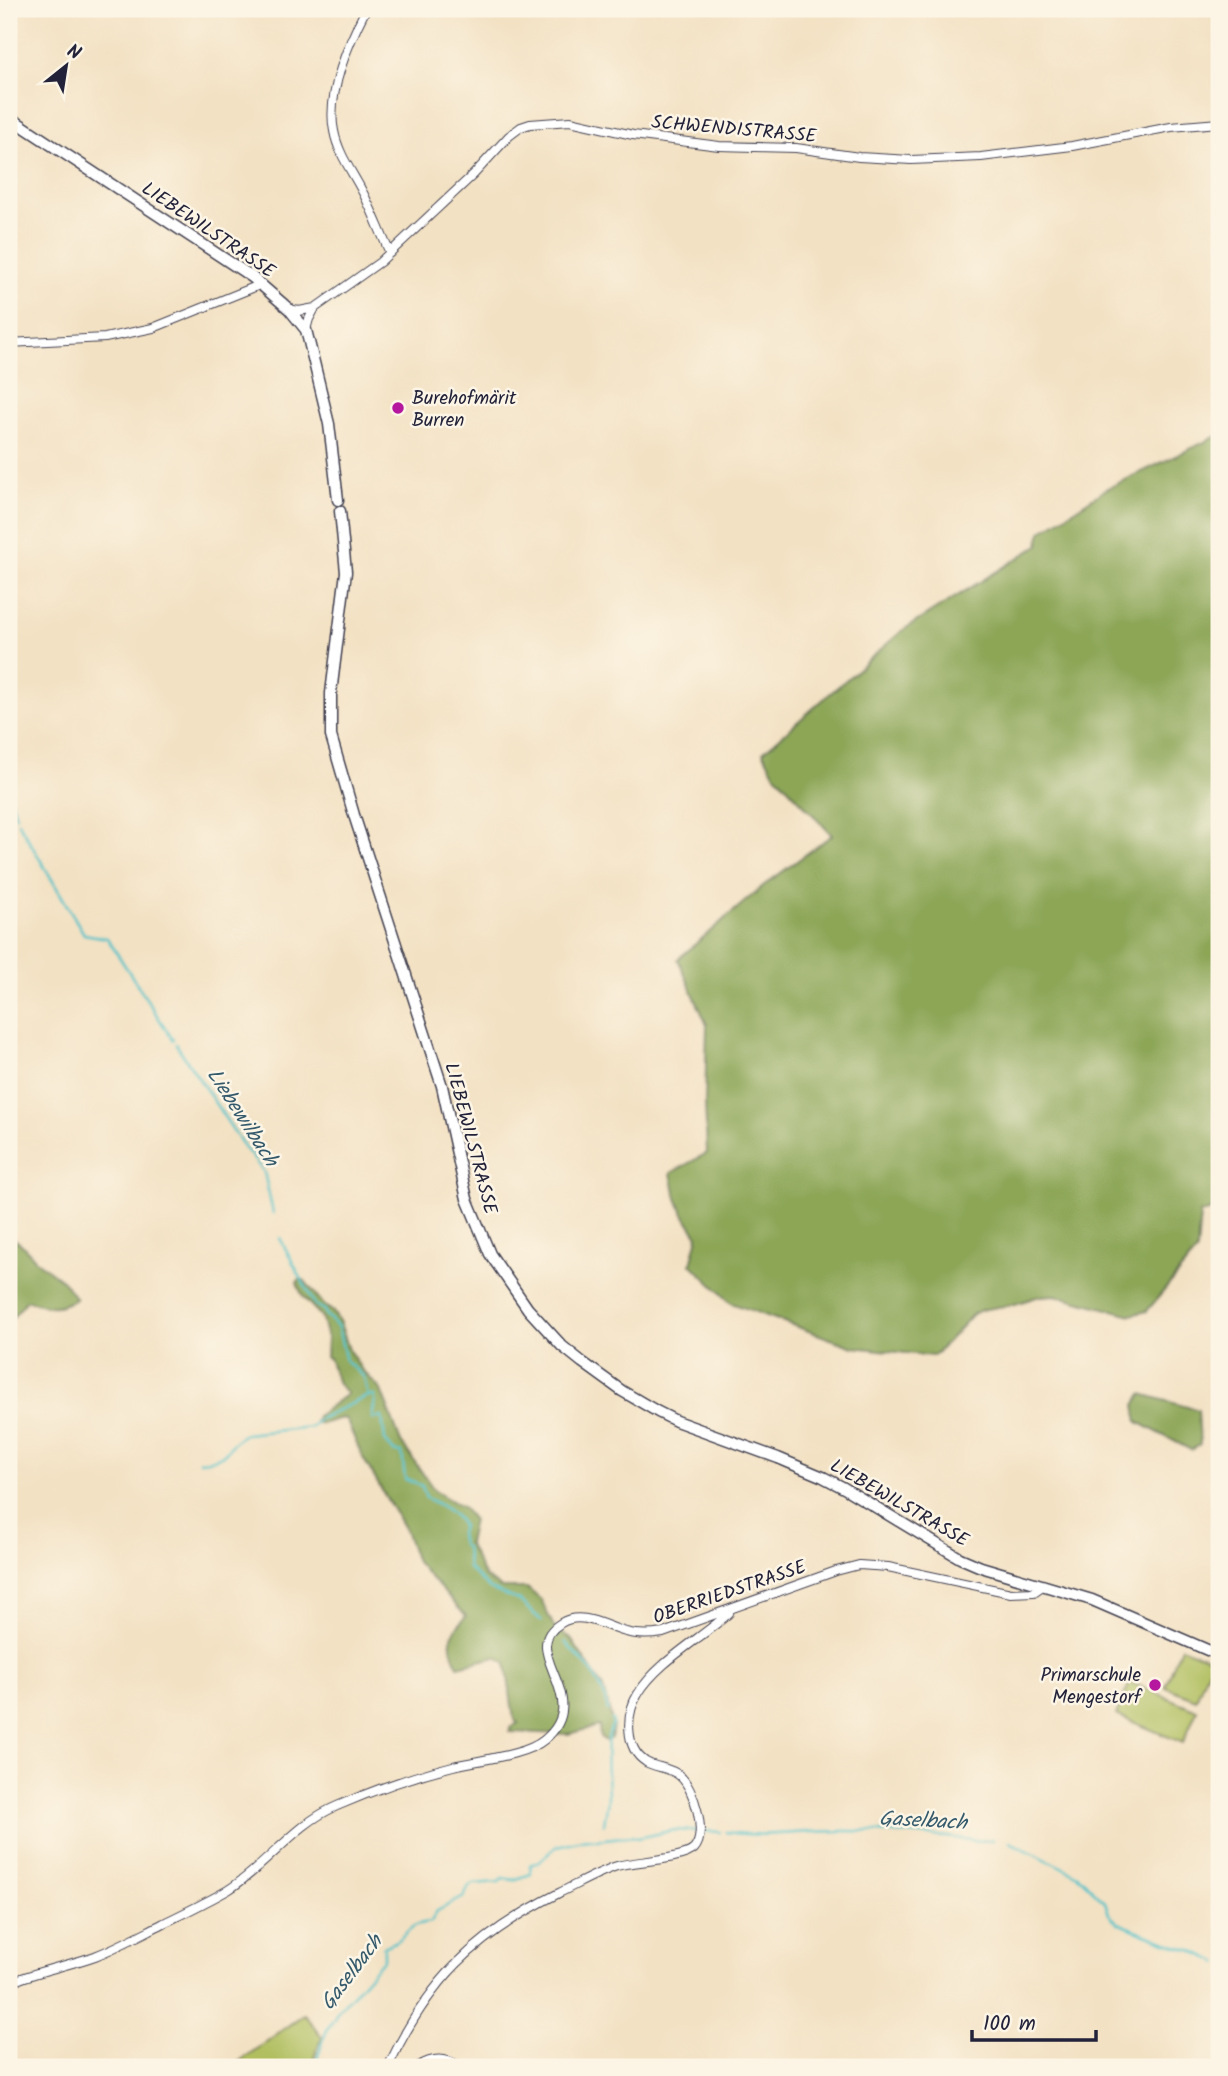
<svg xmlns="http://www.w3.org/2000/svg" width="1228" height="2076" viewBox="0 0 1228 2076" font-family="Kalam,sans-serif">
  <style>
    .green { fill: #b1bf61; stroke: #6a704e; stroke-width: 2 }
    .forest { fill: #8ca657; stroke: #576449; stroke-width: 2 }
    .lines { fill: none; stroke-linecap: round; stroke-linejoin: round }
    .stream { stroke: #54c2c9; stroke-width: 2.5 }
    .minor-casing { stroke: #413f4f; stroke-width: 10 }
    .tertiary-casing { stroke: #413f4f; stroke-width: 13 }
    .minor { stroke: #fff; stroke-width: 8 }
    .tertiary { stroke: #fff; stroke-width: 10 }
    .poi-dot { fill: #b5179e; stroke: #fcf5e5; stroke-width: 2.5 }
    .labels { text-anchor: middle; stroke-width: 5; stroke-linejoin: round; paint-order: stroke }
    .street-label { font-size: 19px; fill: #22223b; stroke: #fcf5e5 }
    .poi-label { font-size: 19px; fill: #22223b; stroke: #fcf5e5; text-anchor: start }
    .water-label { font-size: 21px; font-style: italic; fill: #345a6d; stroke: #fcf5e5 }
  </style>
  <rect width="100%" height="100%" fill="#fcf5e5"/>
  <filter id="ink" filterUnits="userSpaceOnUse"><feTurbulence type="fractalNoise" baseFrequency=".0143" numOctaves="2"/><feDisplacementMap in="SourceGraphic" scale="14" xChannelSelector="R" yChannelSelector="G"/><feConvolveMatrix kernelMatrix="1 2 1 2 8 2 1 2 1" color-interpolation-filters="sRGB"/></filter>
  <filter id="wash" filterUnits="userSpaceOnUse"><feTurbulence type="fractalNoise" baseFrequency=".00686" numOctaves="4" result="noise"/><feDisplacementMap in="SourceGraphic" scale="28" xChannelSelector="R" yChannelSelector="G"/><feGaussianBlur stdDeviation="1.57" result="paint"/><feColorMatrix in="noise" values="0 0 0 0 0 0 0 0 0 0 0 0 0 0 0 0 0 1.4 0 .05"/><feComposite in="paint" operator="in"/></filter>
  <g filter="url(#wash)">
    <rect width="100%" height="100%" fill="#f3e1c3"/>
    <!-- green -->
    <path class="green" d="M1181 1647 1212 1659 1196 1699 1165 1687Z
      M1130 1682 1197 1710 1183 1743 1116 1715Z
      M304 2014 322 2037 310 2067H232Z"/>
    <!-- forest -->
    <path class="forest" d="M1219 435V1207L1200 1214 1197 1251 1147 1311 1131 1315 1055 1295 1040 1296 1015 1304 981 1310 973 1314 939 1351 932 1356 853 1347 731 1303 691 1264 698 1236C682 1213 676 1202 671 1173L707 1153 705 1103 707 1025 678 959 763 886 832 835 774 773 763 752 903 630 1039 545 1041 532 1106 489Z
      M9 1235 21 1244 39 1263 63 1281 76 1299C56 1310 47 1307 27 1300L9 1322Z
      M299 1280H304L324 1305 333 1312 340 1323 349 1350 361 1369 381 1390 401 1442 435 1491 463 1508 473 1520 468 1543 484 1576 501 1588H527L541 1600 555 1629 571 1639 603 1688 613 1724 611 1738 606 1741 600 1737 599 1726 568 1734 510 1732V1728L518 1723 514 1720 506 1663 496 1657 458 1666C445 1641 450 1636 466 1616L416 1562 405 1530 362 1456 346 1419C334 1416 327 1427 315 1422L317 1416 347 1394 338 1384 329 1358 326 1357 327 1338 321 1316 303 1297 297 1283Z
      M1142 1394 1198 1410 1200 1445 1191 1450 1138 1422 1135 1405Z"/>
    <g class="lines">
      <!-- stream -->
      <path class="stream" d="M9 793 16 816
        M18 822 84 934 107 938 173 1040
        M176 1044 245 1148 264 1172 273 1213
        M280 1238 315 1305 325 1310 326 1315 338 1327 346 1361 364 1377 368 1396H375C376 1405 372 1411 372 1419L382 1417 385 1440 393 1451 402 1453 405 1479 422 1486 426 1498C441 1505 453 1511 462 1525L460 1534 462 1545 466 1547 468 1568 490 1589 520 1601 542 1621
        M199 1461C234 1459 222 1446 245 1434L311 1427 319 1419 368 1396
        M565 1642 593 1673 604 1695 608 1710
        M604 1824C605 1815 608 1805 608 1796 608 1771 602 1746 613 1723L612 1719
        M703 1831 720 1832
        M726 1832C764 1838 800 1831 838 1831 874 1830 910 1834 946 1837 961 1838 978 1843 993 1840
        M1010 1842 1078 1875 1105 1902 1109 1914 1118 1923 1179 1947 1192 1950 1219 1963
        M313 2067C320 2055 322 2040 328 2028 332 2022 335 2020 337 2012L384 1959V1947C390 1944 396 1942 400 1938 415 1926 409 1925 431 1922L437 1911 464 1897 469 1886 473 1884 499 1882 503 1878 513 1880 531 1874 530 1865 540 1861 557 1846 586 1839 596 1840 631 1836 638 1838 674 1830 698 1831"/>
    </g>
  </g>
  <g filter="url(#ink)">
    <g class="lines">
      <defs>
        <path id="minor" d="M366 9C349 42 326 93 334 131 338 153 351 170 361 189 372 209 380 232 390 253
          M289 309 299 311 315 308
          M306 330 309 319 315 308 380 262 474 174 509 136 521 127 530 124 570 121 633 135 719 146 796 148 859 157 911 160 981 157 1072 146 1171 127 1219 123
          M9 343 105 338 153 328 262 284
          M9 1983C36 1971 67 1966 95 1956 118 1947 140 1935 162 1924 184 1913 207 1902 228 1890 267 1866 294 1824 337 1806 374 1790 413 1776 453 1766 477 1760 525 1756 544 1740 597 1697 514 1651 561 1623 582 1610 606 1627 626 1632 639 1636 651 1635 663 1633L836 1571 859 1565 888 1567 1011 1593 1034 1592 1044 1585
          M388 2067C428 1981 474 1936 559 1893 578 1884 596 1873 617 1866 634 1861 683 1860 694 1849 708 1834 694 1788 680 1776 670 1767 656 1768 646 1762 624 1748 626 1713 638 1694 657 1662 702 1638 729 1613
          M417 2067C433 2057 445 2057 461 2067"/>
        <path id="tertiary" d="M9 117 252 277 289 309 306 330 311 350 329 424 338 500
          M340 511 346 572 331 693V736L354 815 442 1086 467 1199 490 1254 528 1309 562 1346 582 1362 622 1391 658 1412 676 1421 778 1458 823 1477 844 1488 960 1558 981 1567 1092 1600 1219 1655"/>
      </defs>
      <!-- minor casing -->
      <use href="#minor" class="minor-casing"/>
      <!-- tertiary casing -->
      <use href="#tertiary" class="tertiary-casing"/>
      <!-- minor -->
      <use href="#minor" class="minor"/>
      <!-- tertiary -->
      <use href="#tertiary" class="tertiary"/>
    </g>
  </g>
  <!-- markers -->
  <g class="poi-dot">
    <circle cx="398" cy="408" r="7"/>
    <circle cx="1155" cy="1685" r="7"/>
  </g>
  <g class="labels">
    <!-- street labels -->
    <g class="street-label">
      <text transform="translate(734 128) rotate(5)" y="7">SCHWENDISTRASSE</text>
      <text transform="translate(209 229) rotate(34)" y="7">LIEBEWILSTRASSE</text>
      <text transform="translate(472 1138) rotate(75)" y="7">LIEBEWILSTRASSE</text>
      <text transform="translate(900 1502) rotate(30)" y="7">LIEBEWILSTRASSE</text>
      <text transform="translate(729 1591) rotate(-19)" y="7">OBERRIEDSTRASSE</text>
    </g>
    <!-- poi labels -->
    <g class="poi-label">
      <text x="412" y="404">Burehofmärit<tspan x="412" dy="22">Burren</tspan></text>
      <text x="1141" y="1681" text-anchor="end">Primarschule<tspan x="1141" dy="22">Mengestorf</tspan></text>
    </g>
    <!-- water labels -->
    <g class="water-label">
      <text transform="translate(243 1117) rotate(57)" y="7">Liebewilbach</text>
      <text transform="translate(923 1820) rotate(3)" y="7">Gaselbach</text>
      <text transform="translate(351 1972) rotate(-53)" y="7">Gaselbach</text>
    </g>
  </g>
  <!-- margin -->
  <rect width="1228" height="2076" fill="none" stroke="#fcf5e5" stroke-width="35"/>
  <!-- north arrow -->
  <g transform="translate(66 66) rotate(30)" stroke="#fcf5e5" stroke-width="5" paint-order="stroke">
  <path d="M0-5L12 26L0 18L-12 26Z" fill="#22223b"/>
  <text y="-10" font-size="19" font-weight="bold" text-anchor="middle" fill="#22223b">N</text>
  </g>
  <!-- scale -->
  <path d="M972 2030v10h124v-10" fill="none" stroke="#22223b" stroke-width="3.5"/>
  <text x="983" y="2030" font-size="21" fill="#22223b" stroke="#fcf5e5" stroke-width="5" paint-order="stroke">100 m</text>
</svg>
